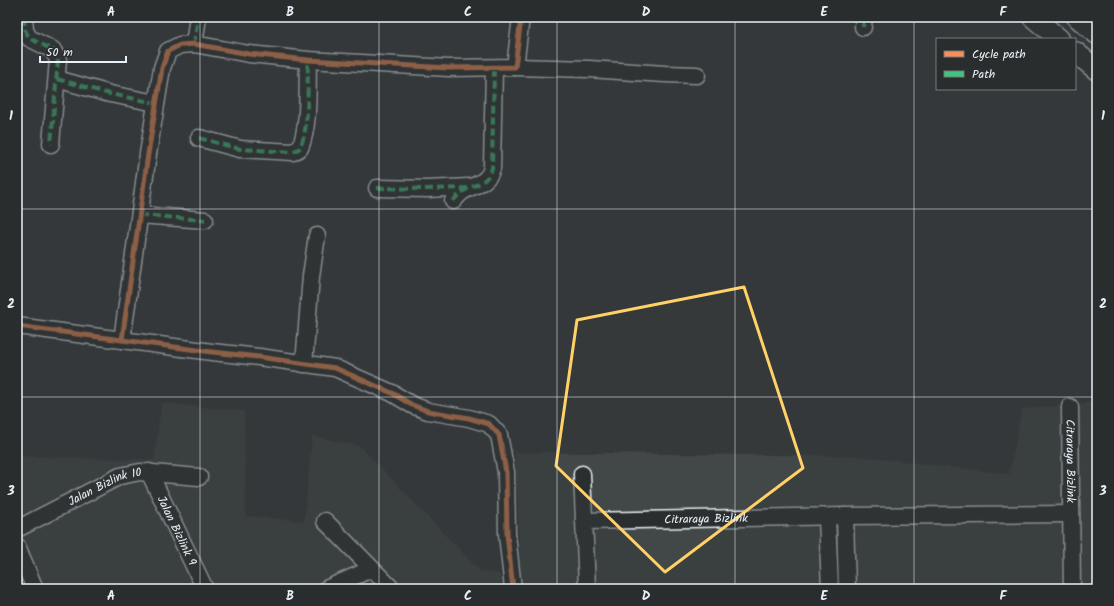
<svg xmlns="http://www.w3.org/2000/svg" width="1114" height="606" viewBox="0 0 1114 606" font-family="Kalam,sans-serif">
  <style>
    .built { fill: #424647 }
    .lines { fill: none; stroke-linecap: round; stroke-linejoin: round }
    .minor-casing { stroke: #e8f1f8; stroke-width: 19 }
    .major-casing { stroke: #e8f1f8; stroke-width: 23 }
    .minor { stroke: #2a2d2e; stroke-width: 16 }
    .major { stroke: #2a2d2e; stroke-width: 20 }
    .quiet { stroke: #40c37c; stroke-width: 4; stroke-dasharray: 8 4; stroke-linecap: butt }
    .cycleway-casing { stroke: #2a2d2e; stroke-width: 8 }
    .cycleway { stroke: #f78f57; stroke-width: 5 }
    .marked { fill: none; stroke: #ffd166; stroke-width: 3; stroke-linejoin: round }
    .grid { fill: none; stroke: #e8f1f8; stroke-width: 1; stroke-opacity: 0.55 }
    .labels { text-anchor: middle; stroke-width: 3.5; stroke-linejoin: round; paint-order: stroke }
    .street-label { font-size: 12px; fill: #e8f1f8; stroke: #2a2d2e }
    .neatline { fill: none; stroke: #e8f1f8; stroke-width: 1.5 }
    .grid-label { font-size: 13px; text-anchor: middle; font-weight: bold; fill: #e8f1f8 }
  </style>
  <rect width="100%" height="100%" fill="#35393a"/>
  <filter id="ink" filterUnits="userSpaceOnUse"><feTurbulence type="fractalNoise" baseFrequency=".025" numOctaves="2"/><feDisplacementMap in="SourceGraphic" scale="8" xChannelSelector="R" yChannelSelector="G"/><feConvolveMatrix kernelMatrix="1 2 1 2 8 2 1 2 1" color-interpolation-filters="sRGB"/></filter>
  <g filter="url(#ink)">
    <!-- built -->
    <path class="built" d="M1097 402V585L1091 589H521L515 452 858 456 1009 474 1022 409Z
      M161 403 244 411 246 516 304 521 312 436 360 446 480 571 500 574 502 589H17V456L154 460Z"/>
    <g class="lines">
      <defs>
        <g id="minor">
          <path d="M24 17 25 30 29 38 53 50 58 60 51 144"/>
          <path d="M863 27 864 17"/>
          <path d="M194 44 198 17"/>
          <path d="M515 67 589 69 665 74 697 75"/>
          <path d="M57 79 110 94 156 103"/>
          <path d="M199 138 240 149 293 152 300 148C310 125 307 85 308 60"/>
          <path d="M377 188 427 189 469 187"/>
          <path d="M453 201C456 198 459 194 462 192 474 184 488 184 492 168L494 68"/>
          <path d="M140 215 205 220"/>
          <path d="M17 326 122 340 148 154 162 68 168 51 180 45 194 44 249 54 308 60 449 68 515 67 521 17"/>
          <path d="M122 340 212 352 259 357 335 368 392 393 412 405 428 411 469 418 489 424 499 435 506 472 507 534 513 589"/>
          <path d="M304 364 311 276 317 236"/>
          <path id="s1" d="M1070 407 1072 589"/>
          <path id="s2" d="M149 472 205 589"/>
          <path d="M582 474 587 587"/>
          <path d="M845 516 847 589"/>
          <path d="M827 517 830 589"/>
          <path d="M325 521 392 589"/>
          <path id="s3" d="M584 521 845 516 1071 514"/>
          <path id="s4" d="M17 529 120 476 140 472 199 477"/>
          <path d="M17 546 35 589"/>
          <path d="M326 589 371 569"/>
        </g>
        <path id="major" d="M1033 17 1059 39
          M1077 17 1097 34
          M1075 52 1097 70"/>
      </defs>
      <!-- minor casing -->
      <use href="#minor" class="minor-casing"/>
      <!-- major casing -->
      <use href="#major" class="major-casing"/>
      <!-- minor -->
      <use href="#minor" class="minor"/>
      <!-- major -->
      <use href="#major" class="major"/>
      <!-- quiet -->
      <path class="quiet" d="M24 17 25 30 29 38 53 50 58 60 51 144
        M863 27 864 17
        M194 44 198 17
        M57 79 110 94 156 103
        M199 138 240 149 293 152 300 148C310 125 307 85 308 60
        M377 188 427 189 467 188
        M453 201C456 198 459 194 462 192 474 184 488 184 492 168L494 68
        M140 215 205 220"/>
      <defs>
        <path id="cycleway" d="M17 326 122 340 148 154 162 68 168 51 180 45 194 44 249 54 308 60 449 68 515 67 521 17
          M122 340 212 352 259 357 335 368 392 393 412 405 428 411 469 418 489 424 499 435 506 472 507 534 513 589"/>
      </defs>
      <!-- cycleway casing -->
      <use href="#cycleway" class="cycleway-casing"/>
      <!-- cycleway -->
      <use href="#cycleway" class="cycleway"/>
    </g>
  </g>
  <!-- marked area -->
  <path d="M0 0H1114V606H0ZM744 287 803 468 665 572 556 466 577 320Z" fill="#35393a" fill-opacity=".55" fill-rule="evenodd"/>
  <path class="marked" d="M744 287 803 468 665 572 556 466 577 320Z"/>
  <!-- grid -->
  <path class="grid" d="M200 17V589M379 17V589M557 17V589M735 17V589M914 17V589M17 209H1097M17 397H1097"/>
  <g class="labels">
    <!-- street labels -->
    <g class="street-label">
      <text dy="4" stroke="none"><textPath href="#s1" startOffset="54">Citraraya Bizlink</textPath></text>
      <text dy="4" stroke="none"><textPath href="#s4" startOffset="98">Jalan Bizlink 10</textPath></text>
      <text dy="4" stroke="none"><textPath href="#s3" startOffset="122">Citraraya Bizlink</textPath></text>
      <text dy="4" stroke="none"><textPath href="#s2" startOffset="65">Jalan Bizlink 9</textPath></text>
    </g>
  </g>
  <!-- margin -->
  <rect width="1114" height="606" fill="none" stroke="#2a2d2e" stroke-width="44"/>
  <!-- legend -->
  <rect x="936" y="38" width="140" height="52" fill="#2a2d2e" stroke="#767b7f"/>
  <rect x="944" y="51" width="20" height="6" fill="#f78f57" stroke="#767b7f"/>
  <text x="972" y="58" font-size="12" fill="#e8f1f8">Cycle path</text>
  <rect x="944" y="71" width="20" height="6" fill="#40c37c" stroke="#767b7f"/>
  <text x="972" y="78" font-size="12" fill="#e8f1f8">Path</text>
  <!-- scale -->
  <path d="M40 56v6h86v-6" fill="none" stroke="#e8f1f8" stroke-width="2"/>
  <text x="46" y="56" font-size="12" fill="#e8f1f8" stroke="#2a2d2e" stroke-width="3" paint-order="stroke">50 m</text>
  <rect x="22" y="22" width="1070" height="562" class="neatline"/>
  <g class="grid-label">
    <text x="111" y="16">A</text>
    <text x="290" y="16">B</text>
    <text x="468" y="16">C</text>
    <text x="646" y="16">D</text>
    <text x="824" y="16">E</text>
    <text x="1003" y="16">F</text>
    <text x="11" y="120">1</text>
    <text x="1103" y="120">1</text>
    <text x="11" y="308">2</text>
    <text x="1103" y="308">2</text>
    <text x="11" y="495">3</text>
    <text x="1103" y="495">3</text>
    <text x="111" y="600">A</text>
    <text x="290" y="600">B</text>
    <text x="468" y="600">C</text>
    <text x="646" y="600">D</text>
    <text x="824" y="600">E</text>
    <text x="1003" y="600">F</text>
  </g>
</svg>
